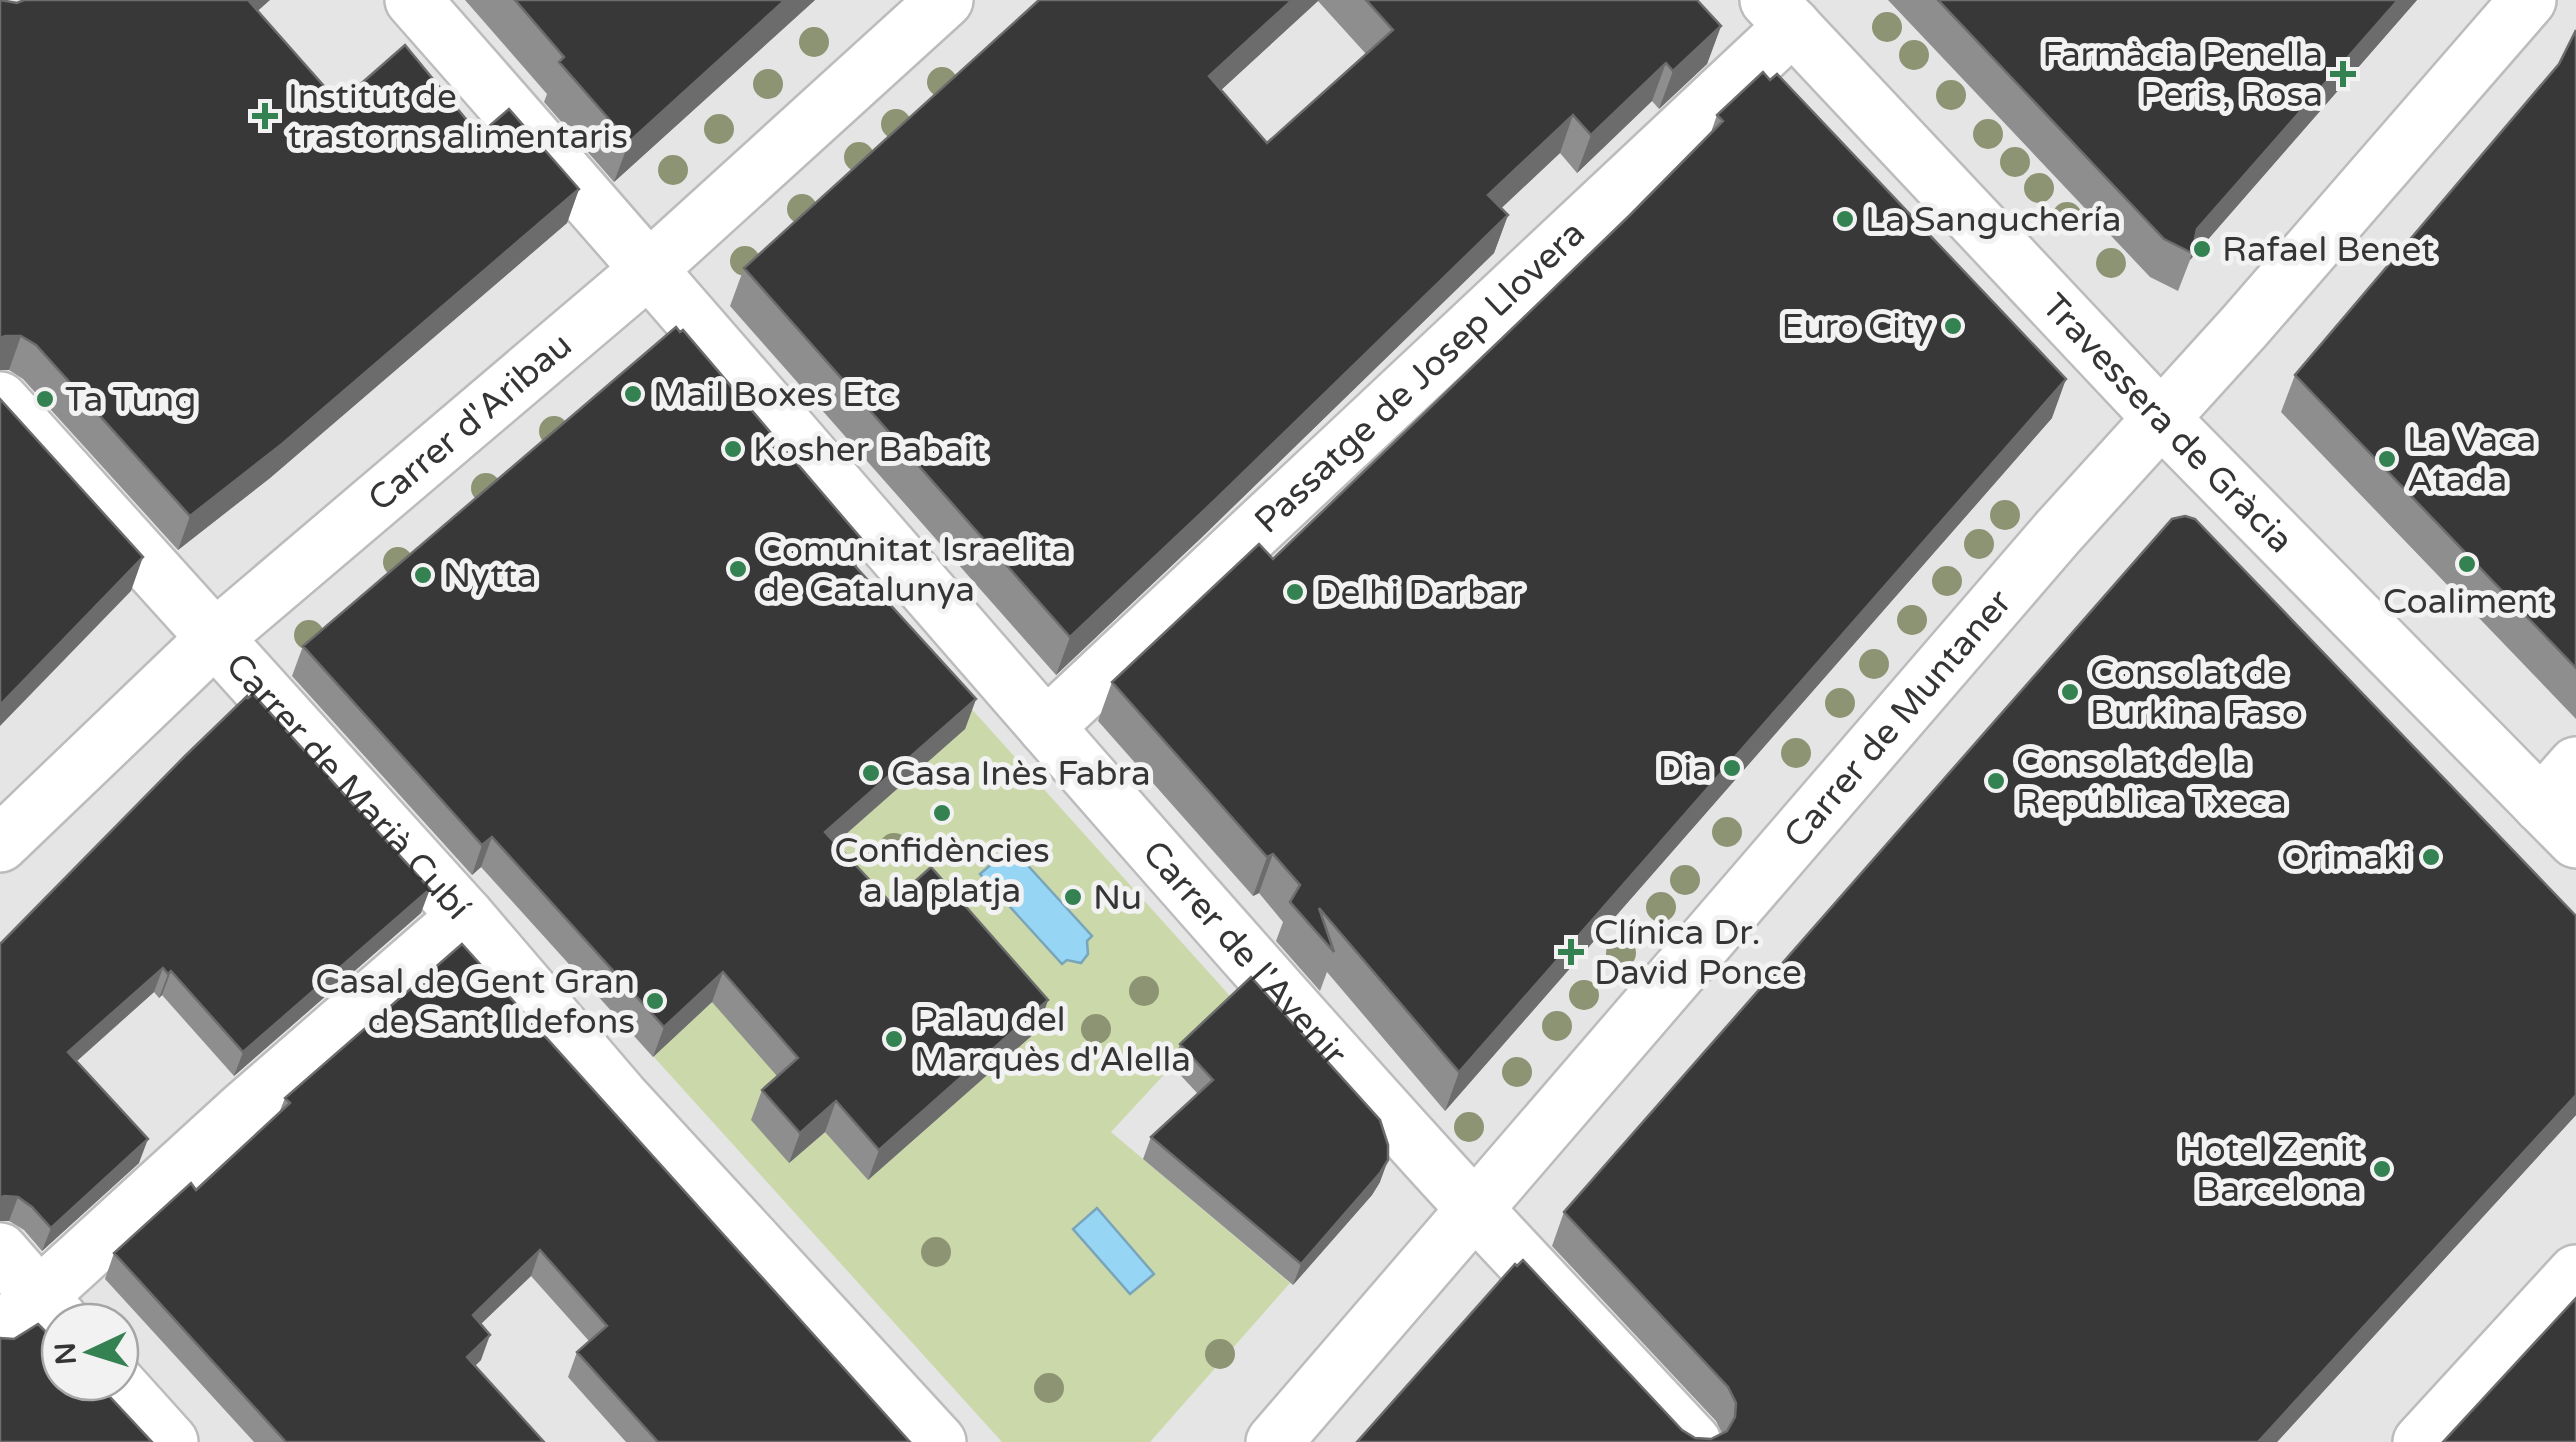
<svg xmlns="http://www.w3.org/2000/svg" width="2576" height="1442" viewBox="0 0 2576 1442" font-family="'Varela Round',sans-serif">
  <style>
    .green { fill: #cbd8a9 }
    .water { fill: #96d5f3; stroke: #79a5ba; stroke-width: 2.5 }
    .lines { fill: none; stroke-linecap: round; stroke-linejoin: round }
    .street-casing { stroke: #bbbcbd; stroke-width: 60 }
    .secondary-casing { stroke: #bbbcbd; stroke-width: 60 }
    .street { stroke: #fff; stroke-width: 55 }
    .secondary { stroke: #fff; stroke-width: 55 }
    .tree { fill: #8d9473 }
    .wall { fill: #8f8e8f; fill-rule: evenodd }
    .shaded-wall { fill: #6d6c6c }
    .building { fill: #393838; stroke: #6d6c6c; stroke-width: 2.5 }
    .poi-dot { fill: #348151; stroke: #f2f2f3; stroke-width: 4 }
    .labels { text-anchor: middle; stroke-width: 10; stroke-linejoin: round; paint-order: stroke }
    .poi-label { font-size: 35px; fill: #353536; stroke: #f2f2f3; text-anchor: start }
    .street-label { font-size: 35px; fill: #353536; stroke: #f2f2f3 }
  </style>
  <rect width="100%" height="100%" fill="#e5e5e6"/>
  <!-- green -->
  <path class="green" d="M851 575 1239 1006 1172 1066 1111 1132 1290 1283 1150 1442H1002L653 1056 827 897Z"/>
  <!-- water -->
  <path class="water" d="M1011 847 1092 936 1087 941 1088 954 1081 963 1067 960 1062 964 980 874Z
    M1097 1208 1154 1274 1130 1294 1073 1229Z"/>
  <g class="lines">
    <defs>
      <g id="street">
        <path id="s1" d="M413 0C753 385 1084 778 1429 1159 1515 1254 1605 1347 1693 1442"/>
        <path id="s2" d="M0 400 466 916 620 1096 938 1442"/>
        <path id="s3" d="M1046 727 1793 26"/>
        <path d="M2541 805 2576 765"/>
        <path d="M0 1251 62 1322"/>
        <path d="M0 1332 243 1110 466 916"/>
        <path d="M116 1382 170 1442"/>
      </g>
      <g id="secondary">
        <path id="s4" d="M1768 0 2161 418 2576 840"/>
        <path id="s5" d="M0 844 216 637 648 270 945 0"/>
        <path id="s6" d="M1274 1442 2058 532 2244 327 2528 0"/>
        <path d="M2421 1442 2576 1273"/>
      </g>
    </defs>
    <!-- street casing -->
    <use href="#street" class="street-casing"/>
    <!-- secondary casing -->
    <use href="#secondary" class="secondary-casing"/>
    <!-- street -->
    <use href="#street" class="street"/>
    <!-- secondary -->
    <use href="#secondary" class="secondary"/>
  </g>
  <!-- trees -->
  <g class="tree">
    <circle cx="1887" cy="27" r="15"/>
    <circle cx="814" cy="42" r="15"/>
    <circle cx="1914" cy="55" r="15"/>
    <circle cx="942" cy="82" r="15"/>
    <circle cx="768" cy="84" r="15"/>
    <circle cx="1951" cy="95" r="15"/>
    <circle cx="896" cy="124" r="15"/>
    <circle cx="719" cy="129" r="15"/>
    <circle cx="1988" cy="134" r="15"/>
    <circle cx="859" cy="157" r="15"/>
    <circle cx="2015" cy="162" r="15"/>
    <circle cx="673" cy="170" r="15"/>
    <circle cx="2039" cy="188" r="15"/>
    <circle cx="802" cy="209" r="15"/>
    <circle cx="2067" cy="217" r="15"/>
    <circle cx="745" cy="261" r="15"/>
    <circle cx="2111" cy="263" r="15"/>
    <circle cx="554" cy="431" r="15"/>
    <circle cx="486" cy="488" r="15"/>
    <circle cx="2005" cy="515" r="15"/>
    <circle cx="1979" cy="544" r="15"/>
    <circle cx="398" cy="562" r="15"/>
    <circle cx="1947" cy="581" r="15"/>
    <circle cx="1912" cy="620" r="15"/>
    <circle cx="309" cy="635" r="15"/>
    <circle cx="1874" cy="664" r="15"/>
    <circle cx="1840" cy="703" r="15"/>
    <circle cx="1796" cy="753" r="15"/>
    <circle cx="1727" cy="832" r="15"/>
    <circle cx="894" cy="848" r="15"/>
    <circle cx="1685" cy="880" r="15"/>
    <circle cx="1661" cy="907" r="15"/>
    <circle cx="1621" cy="953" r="15"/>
    <circle cx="1144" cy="991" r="15"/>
    <circle cx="1584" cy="995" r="15"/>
    <circle cx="1557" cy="1026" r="15"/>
    <circle cx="1096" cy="1029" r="15"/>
    <circle cx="1517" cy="1072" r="15"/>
    <circle cx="1469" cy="1127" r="15"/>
    <circle cx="936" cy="1252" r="15"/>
    <circle cx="1220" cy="1354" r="15"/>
    <circle cx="1049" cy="1388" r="15"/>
  </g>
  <!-- wall -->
  <path class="wall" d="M465 0H815L614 182 544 102 547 94Z
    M1039 0H1697L1721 26 1707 64 1659 109 1652 101 1577 173 1560 153 1501 208 1508 215 1494 253 1201 538 1056 675 730 306 744 268ZM1318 1 1366 54 1267 143 1221 90Z
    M1888 0H2417L2190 260 2178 291 2150 277Z
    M17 3 258 11 339 103 479 135 579 189 567 223 270 478 178 550 23 379 9 370Z
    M2576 30V719L2281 412 2295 375 2559 64Z
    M1717 115 2052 418 1445 1111 1327 972 1320 991 1276 941 1283 922 1259 893 1253 896 1098 721 1112 682 1273 559 1629 216 1710 135Z
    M856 567 976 699 965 729 836 843 891 903 1048 1000 1037 1031 868 1180 825 1132 789 1163 751 1120 762 1090 777 1076 712 1002 653 1057 481 867 472 875 292 676 303 646Z
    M421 913 234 1076 162 995 159 998 154 992 77 1061 139 1163 42 1251 24 1230 9 1221H0V944Z
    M2576 916V1115L2277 1442H1357L1682 1430 1695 1438 1711 1439 1722 1433 1716 1421 1552 1246 1564 1212Z
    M1180 1044 1380 1182 1372 1195 1293 1285 1143 1159 1151 1137 1198 1094 1172 1066Z
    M285 1098 910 1442H626L568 1377 577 1352 589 1341 531 1276 481 1324V1360L475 1366 544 1442H254L105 1279 114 1253 196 1190 279 1113Z"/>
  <!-- shaded-wall -->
  <path class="shaded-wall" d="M246 0H270L234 32Z
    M785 0H815L614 182 629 142Z
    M1292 0H1319L1195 114 1209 76Z
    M2398 0H2417L2190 260 2197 229Z
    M1721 26 1707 64 1659 109 1673 71Z
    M1666 63 1652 101 1577 173 1591 135Z
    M1573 115 1560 153 1475 233 1488 195Z
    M579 189 567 223 270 478 178 550 190 516Z
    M1508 215 1494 253 1201 538 1056 675 1070 637Z
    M5 336H21L9 370H0V338Z
    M2066 379 2052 418 1445 1111 1459 1072Z
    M865 543 854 573 845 555Z
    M143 557 131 591 0 726V705Z
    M976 699 965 729 814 862 825 832Z
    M492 837 481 867 472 875 482 845Z
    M1273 854 1259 893 1253 896 1267 857Z
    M430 889 421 913 234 1076 243 1052Z
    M163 968 154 992 60 1076 68 1052Z
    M171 971 162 995 159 998 168 974Z
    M723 972 712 1002 653 1057 664 1027Z
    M1048 1000 1037 1031 868 1180 879 1150Z
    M2576 1095V1115L2277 1442H2258Z
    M836 1101 825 1132 789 1163 800 1133Z
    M148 1139 139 1163 42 1251 51 1228Z
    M1388 1160 1380 1182 1372 1195 1293 1285 1301 1264Z
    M4 1196 18 1197 9 1221H0V1198Z
    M540 1250 531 1276 464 1340 473 1315Z
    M490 1335 481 1360 457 1383 467 1357Z"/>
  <!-- building -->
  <path class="building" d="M0 0 17 3 24 0H248L339 103 405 45 479 135 509 109 579 189 282 444 190 516 36 345 21 336H5L0 338Z
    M515 0H785L629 142 559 62 564 57Z
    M1039 0H1292L1209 76 1267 143 1393 30 1366 0H1697L1721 26 1673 71 1666 63 1591 135 1573 115 1488 195 1508 215 1215 500 1070 637 744 268Z
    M1938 0H2398L2197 229 2192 253 2164 239Z
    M2576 30V668L2295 375 2559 64Z
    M1763 72 1770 80 1777 74 2066 379 1459 1072 1319 908 1334 952 1290 902 1300 885 1273 854 1267 857 1112 682 1259 544 1273 559 1629 216 1723 121 1717 115Z
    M676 327 680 332 683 330 865 543 845 555 976 699 825 832 891 903 931 867 1048 1000 879 1150 836 1101 800 1133 762 1090 798 1058 723 972 664 1027 492 837 482 845 303 646Z
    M0 399 143 557 0 705Z
    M2185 516 2195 519 2576 916V1095L2258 1442H1357L1515 1264 1517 1266 1523 1260 1682 1430 1695 1438 1711 1439 1727 1431 1735 1417 1736 1403 1728 1387 1564 1212 2172 519Z
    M253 694 430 889 243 1052 171 971 168 974 163 968 68 1052 148 1139 51 1228 32 1207 18 1197 4 1196 0 1198V944L184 757 247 696 248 698Z
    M462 944 910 1442H658L577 1352 607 1326 540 1250 473 1315 490 1335 467 1357 544 1442H286L114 1253 191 1183 196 1190 290 1103 285 1098Z
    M1251 977 1380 1120 1388 1145V1160L1380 1173 1301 1264 1151 1137 1213 1080 1180 1044Z
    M2576 1298V1442H2443Z
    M38 1324 60 1346V1382H96L152 1442H0V1338L14 1339Z"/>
  <!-- markers -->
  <g class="poi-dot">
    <path d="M2338 59h10v10h10v10h-10v10h-10v-10h-10v-10h10z"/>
    <path d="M260 101h10v10h10v10h-10v10h-10v-10h-10v-10h10z"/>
    <circle cx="1845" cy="219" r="10"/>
    <circle cx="2202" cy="249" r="10"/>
    <circle cx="1953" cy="326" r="10"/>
    <circle cx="633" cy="394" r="10"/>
    <circle cx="45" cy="399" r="10"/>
    <circle cx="733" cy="449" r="10"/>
    <circle cx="2387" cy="459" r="10"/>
    <circle cx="2467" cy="564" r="10"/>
    <circle cx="738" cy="569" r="10"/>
    <circle cx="423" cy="575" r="10"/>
    <circle cx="1295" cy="592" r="10"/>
    <circle cx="2070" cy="692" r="10"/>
    <circle cx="1732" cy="768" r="10"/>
    <circle cx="871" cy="773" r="10"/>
    <circle cx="1996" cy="781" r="10"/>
    <circle cx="942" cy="813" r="10"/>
    <circle cx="2431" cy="857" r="10"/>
    <circle cx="1073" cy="897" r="10"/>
    <path d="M1566 937h10v10h10v10h-10v10h-10v-10h-10v-10h10z"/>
    <circle cx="655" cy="1001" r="10"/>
    <circle cx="894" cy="1039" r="10"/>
    <circle cx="2382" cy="1169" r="10"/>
  </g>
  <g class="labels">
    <!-- poi labels -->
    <g class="poi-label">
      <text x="2323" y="66" text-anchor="end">Farmàcia Penella<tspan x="2323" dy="40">Peris, Rosa</tspan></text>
      <text x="288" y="108">Institut de<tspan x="288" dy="40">trastorns alimentaris</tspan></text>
      <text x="1865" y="231">La Sanguchería</text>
      <text x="2222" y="261">Rafael Benet</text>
      <text x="1933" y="338" text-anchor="end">Euro City</text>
      <text x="653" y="406">Mail Boxes Etc</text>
      <text x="65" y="411">Ta Tung</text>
      <text x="2407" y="451">La Vaca<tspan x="2407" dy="40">Atada</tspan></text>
      <text x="753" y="461">Kosher Babait</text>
      <text x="758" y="561">Comunitat Israelita<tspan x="758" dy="40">de Catalunya</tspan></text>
      <text x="443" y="587">Nytta</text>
      <text x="1315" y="604">Delhi Darbar</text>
      <text x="2467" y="613" text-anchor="middle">Coaliment</text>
      <text x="2090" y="684">Consolat de<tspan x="2090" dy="40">Burkina Faso</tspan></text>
      <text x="2016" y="773">Consolat de la<tspan x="2016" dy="40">República Txeca</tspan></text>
      <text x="1712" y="780" text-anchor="end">Dia</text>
      <text x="891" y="785">Casa Inès Fabra</text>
      <text x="942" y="862" text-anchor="middle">Confidències<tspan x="942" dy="40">a la platja</tspan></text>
      <text x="2411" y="869" text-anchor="end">Orimaki</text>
      <text x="1093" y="909">Nu</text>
      <text x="1594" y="944">Clínica Dr.<tspan x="1594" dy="40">David Ponce</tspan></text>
      <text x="635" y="993" text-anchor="end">Casal de Gent Gran<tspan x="635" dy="40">de Sant Ildefons</tspan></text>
      <text x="914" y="1031">Palau del<tspan x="914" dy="40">Marquès d'Alella</tspan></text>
      <text x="2362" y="1161" text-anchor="end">Hotel Zenit<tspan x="2362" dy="40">Barcelona</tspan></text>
    </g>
    <!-- street labels -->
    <g class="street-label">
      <text dy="12" stroke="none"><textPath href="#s3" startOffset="512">Passatge de Josep Llovera</textPath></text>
      <text dy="12" stroke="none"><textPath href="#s5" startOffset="632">Carrer d'Aribau</textPath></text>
      <text dy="12" stroke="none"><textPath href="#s4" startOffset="582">Travessera de Gràcia</textPath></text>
      <text dy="12" stroke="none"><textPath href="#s6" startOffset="955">Carrer de Muntaner</textPath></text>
      <text dy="12" stroke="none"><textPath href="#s2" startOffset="520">Carrer de Marià Cubí</textPath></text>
      <text dy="12" stroke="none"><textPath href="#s1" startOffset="1265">Carrer de l'Avenir</textPath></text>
    </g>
  </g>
  <!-- north arrow -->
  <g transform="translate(90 1352) rotate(266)"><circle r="48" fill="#f2f2f3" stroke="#a6a6a7" stroke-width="2.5"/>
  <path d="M0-8L18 38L0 25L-18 38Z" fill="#348151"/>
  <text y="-15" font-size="28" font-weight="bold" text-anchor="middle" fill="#353536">N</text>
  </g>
</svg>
